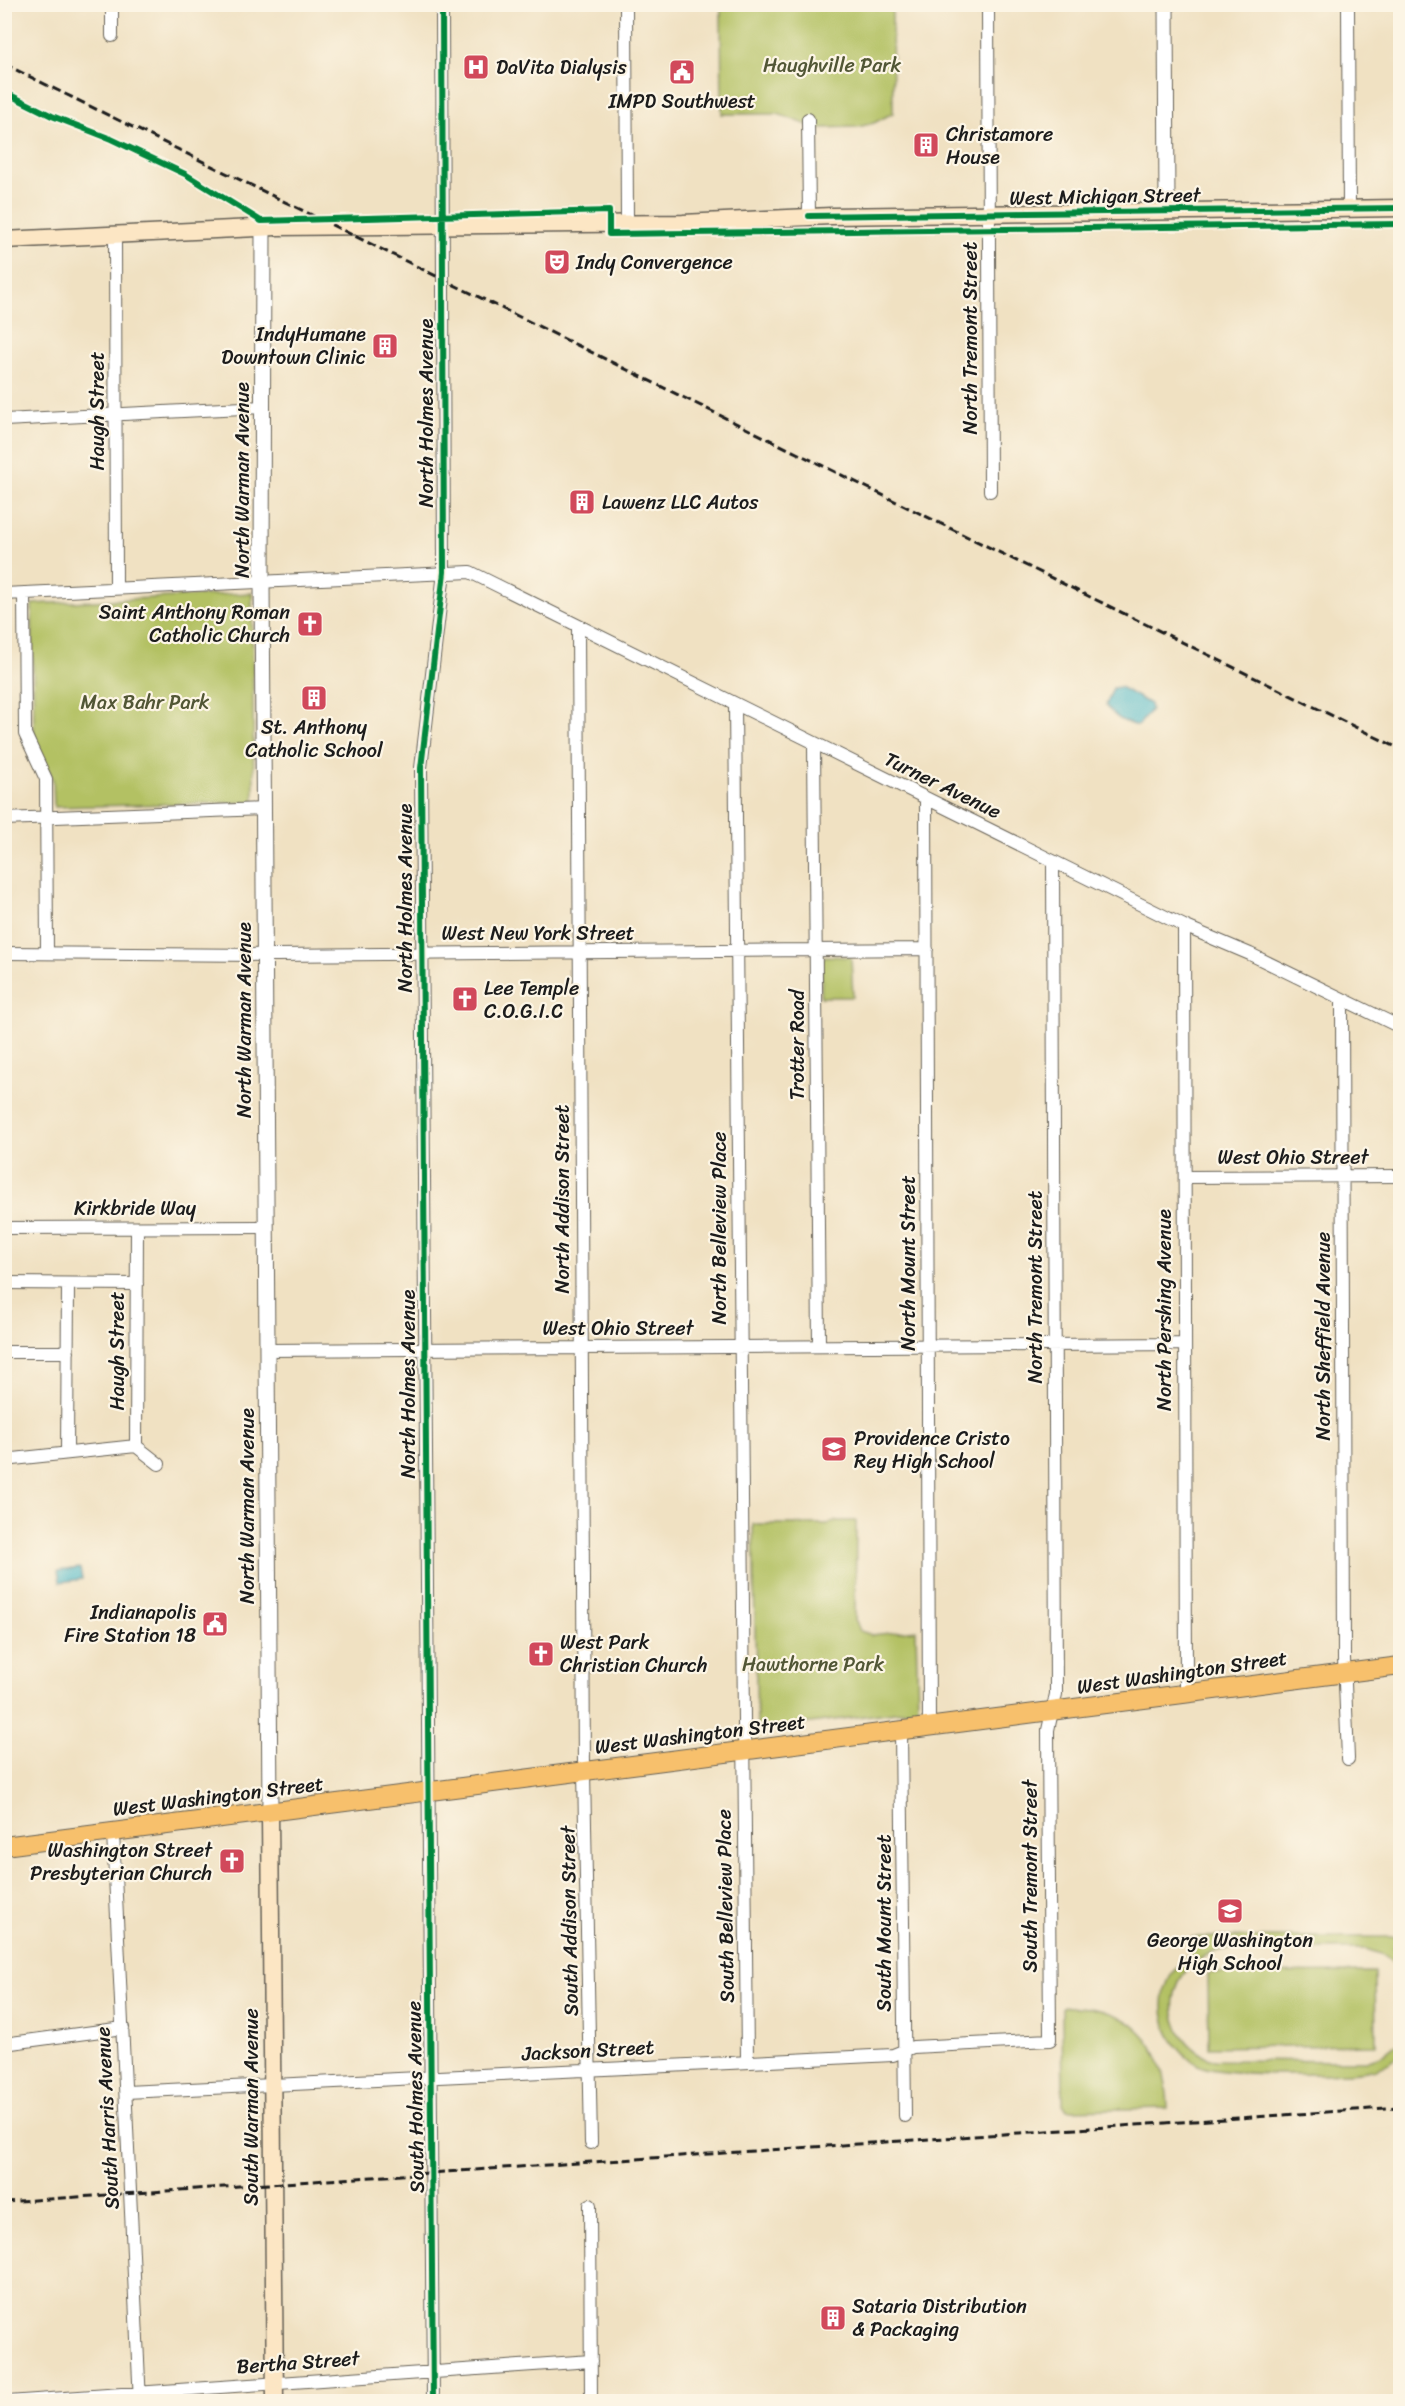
<svg xmlns="http://www.w3.org/2000/svg" width="1405" height="2406" viewBox="0 0 1405 2406" font-family="Sriracha,sans-serif">
  <style>
    .green { fill: #b3c163; stroke: #686e40; stroke-width: 1.5 }
    .water { fill: #4bb7c7; stroke: #346a72; stroke-width: 1.5 }
    .lines { fill: none; stroke-linecap: round; stroke-linejoin: round }
    .minor-casing { stroke: #666156; stroke-width: 14 }
    .tertiary-casing { stroke: #666156; stroke-width: 17 }
    .secondary-casing { stroke: #666156; stroke-width: 19 }
    .primary-casing { stroke: #666156; stroke-width: 20 }
    .minor { stroke: #fff; stroke-width: 12 }
    .tertiary { stroke: #fff; stroke-width: 15 }
    .secondary { stroke: #fce6c4; stroke-width: 16 }
    .primary { stroke: #f7c06c; stroke-width: 18 }
    .rail { stroke: #1c1c1c; stroke-width: 3; stroke-dasharray: 9 4.5; stroke-linecap: butt }
    .cycleway-casing { stroke: #fcf5e5; stroke-width: 10 }
    .cycleway { stroke: #00873e; stroke-width: 6 }
    .labels { text-anchor: middle; stroke-width: 4.5; stroke-linejoin: round; paint-order: stroke }
    .park-label { font-size: 20px; fill: #515635; stroke: #fcf5e5 }
    .poi-label { font-size: 20px; fill: #1c1c1c; stroke: #fcf5e5; text-anchor: start }
    .street-label { font-size: 20px; fill: #1c1c1c; stroke: #fcf5e5 }
  </style>
  <rect width="100%" height="100%" fill="#fcf5e5"/>
  <filter id="ink" filterUnits="userSpaceOnUse"><feTurbulence type="fractalNoise" baseFrequency=".0167" numOctaves="2"/><feDisplacementMap in="SourceGraphic" scale="12" xChannelSelector="R" yChannelSelector="G"/><feConvolveMatrix kernelMatrix="1 2 1 2 8 2 1 2 1" color-interpolation-filters="sRGB"/></filter>
  <filter id="wash" filterUnits="userSpaceOnUse"><feTurbulence type="fractalNoise" baseFrequency=".008" numOctaves="4" result="noise"/><feDisplacementMap in="SourceGraphic" scale="24" xChannelSelector="R" yChannelSelector="G"/><feGaussianBlur stdDeviation="1.35" result="paint"/><feColorMatrix in="noise" values="0 0 0 0 0 0 0 0 0 0 0 0 0 0 0 0 0 1.4 0 .05"/><feComposite in="paint" operator="in"/></filter>
  <g filter="url(#wash)">
    <rect width="100%" height="100%" fill="#f0e1c2"/>
    <!-- green -->
    <path class="green" d="M721 5H892L893 113 874 123 858 127 816 128 778 114H722Z
      M252 593 254 802 54 807 53 780 34 738 32 604Z
      M825 956 851 957 853 997H821L822 960Z
      M836 1521H856L855 1619 860 1631 872 1635 916 1630 918 1709 757 1730 753 1524H828Z
      M1192 1937H1400V1949H1394L1400 1954V1969L1383 1955 1366 1949H1228C1163 1957 1153 2038 1215 2060L1366 2061 1383 2055 1400 2041V2056C1390 2063 1380 2069 1367 2071 1338 2075 1220 2077 1198 2065 1177 2053 1162 2029 1163 2004 1164 1981 1175 1964 1194 1951Z
      M1375 1972 1376 2045 1209 2047 1208 1973Z
      M1062 2007C1130 2004 1166 2041 1168 2108L1067 2110 1063 2104Z"/>
    <!-- water -->
    <path class="water" d="M1120 687 1150 704 1151 709 1139 725C1127 726 1112 715 1106 705L1113 688Z
      M80 1568 82 1579 60 1582 58 1571Z"/>
  </g>
  <g filter="url(#ink)">
    <g class="lines">
      <defs>
        <path id="minor" d="M112 4V36
          M626 4 627 223
          M988 4 990 491
          M1348 4 1349 209
          M808 119 809 216
          M115 234 116 588
          M4 420 263 407
          M24 593 25 734 46 779 47 953
          M4 594 470 572 1184 926 1250 954 1400 1027
          M578 626 584 1772 591 2143
          M735 704 747 2061
          M814 744 819 1346
          M926 799 929 1727
          M4 819 264 809
          M1184 926 1186 1694
          M4 953 276 955 927 949
          M1342 999 1344 1658 1348 1759
          M1185 1177 1400 1176
          M4 1228 266 1227
          M137 1228 136 1446 159 1464
          M4 1283 137 1284
          M267 1350 1185 1344
          M4 1352H68
          M67 1453 68 1284
          M4 1460 136 1446
          M901 1730 905 2116
          M113 1833 140 2402
          M4 2044 123 2028
          M126 2092 893 2055 913 2047 1050 2040 1048 1730 1056 1694 1053 861
          M590 2205 591 2402
          M8 2402 591 2361
          M433 2402 421 768 444 572 442 4"/>
        <path id="tertiary" d="M1166 4 1167 211
          M263 228 262 581 270 1813"/>
        <path id="secondary" d="M4 240 276 227 683 223 831 216 1400 208
          M270 1813 275 2402"/>
        <path id="primary" d="M4 1846 1400 1666"/>
      </defs>
      <!-- minor casing -->
      <use href="#minor" class="minor-casing"/>
      <!-- tertiary casing -->
      <use href="#tertiary" class="tertiary-casing"/>
      <!-- secondary casing -->
      <use href="#secondary" class="secondary-casing"/>
      <!-- primary casing -->
      <use href="#primary" class="primary-casing"/>
      <!-- minor -->
      <use href="#minor" class="minor"/>
      <!-- tertiary -->
      <use href="#tertiary" class="tertiary"/>
      <!-- secondary -->
      <use href="#secondary" class="secondary"/>
      <!-- primary -->
      <use href="#primary" class="primary"/>
      <!-- rail -->
      <path class="rail" d="M4 64 1400 749
        M4 2202 1400 2107"/>
      <defs>
        <path id="cycleway" d="M4 92 52 116 111 139 185 174 261 221 609 211V234L1400 224
          M809 216 1400 208
          M433 2402 421 768 444 572 442 4"/>
      </defs>
      <!-- cycleway casing -->
      <use href="#cycleway" class="cycleway-casing"/>
      <!-- cycleway -->
      <use href="#cycleway" class="cycleway"/>
    </g>
  </g>
  <!-- icons -->
  <defs>
    <symbol id="hospital-square" viewBox="-11 -11 22 22"><rect x="-9" y="-9" width="18" height="18" rx="4" fill="#d1495b" stroke="#fcf5e5"/><path d="M-5-5h3v3.5h4V-5h3V5h-3V1.5h-4V5h-3Z" fill="#fff"/></symbol>
    <symbol id="civic-square" viewBox="-11 -11 22 22"><rect x="-9" y="-9" width="18" height="18" rx="4" fill="#d1495b" stroke="#fcf5e5"/><path d="M-.6-6.5H3V-4.5H.6V-3L4-1V1h2V6H-6V1h2V-1L-.6-3ZM-1.2 2.5V6h2.4V2.5Z" fill="#fff"/></symbol>
    <symbol id="building-square" viewBox="-11 -11 22 22"><rect x="-9" y="-9" width="18" height="18" rx="4" fill="#d1495b" stroke="#fcf5e5"/><path d="M-4-6H4V6H1V3H-1V6H-4ZM-2.5-4.3h1.7v1.8h-1.7ZM.8-4.3h1.7v1.8H.8ZM-2.5-1h1.7V.8h-1.7ZM.8-1h1.7V.8H.8Z" fill="#fff"/></symbol>
    <symbol id="theatre-square" viewBox="-11 -11 22 22"><rect x="-9" y="-9" width="18" height="18" rx="4" fill="#d1495b" stroke="#fcf5e5"/><path d="M-5-5.5Q0-4 5-5.5V0Q5 5 0 6Q-5 5-5 0ZM-3.3-2.5H-1v1.5H-3.3ZM1-2.5H3.3v1.5H1ZM-2.8 1Q0 5.5 2.8 1Z" fill="#fff"/></symbol>
    <symbol id="church-square" viewBox="-11 -11 22 22"><rect x="-9" y="-9" width="18" height="18" rx="4" fill="#d1495b" stroke="#fcf5e5"/><path d="M-1.2-6h2.4v3.5h3.3v2.4h-3.3V6h-2.4V-.1h-3.3v-2.4h3.3Z" fill="#fff"/></symbol>
    <symbol id="school-square" viewBox="-11 -11 22 22"><rect x="-9" y="-9" width="18" height="18" rx="4" fill="#d1495b" stroke="#fcf5e5"/><path d="M0-5L7-2L0 1L-7-2ZM-4 1L0 2.5L4 1V4Q0 6-4 4Z" fill="#fff"/></symbol>
  </defs>
  <g fill-rule="evenodd">
    <use href="#hospital-square" x="461" y="52" width="30" height="30"/>
    <use href="#civic-square" x="667" y="57" width="30" height="30"/>
    <use href="#building-square" x="911" y="130" width="30" height="30"/>
    <use href="#theatre-square" x="542" y="247" width="30" height="30"/>
    <use href="#building-square" x="370" y="331" width="30" height="30"/>
    <use href="#building-square" x="567" y="487" width="30" height="30"/>
    <use href="#church-square" x="295" y="609" width="30" height="30"/>
    <use href="#building-square" x="299" y="683" width="30" height="30"/>
    <use href="#church-square" x="450" y="984" width="30" height="30"/>
    <use href="#school-square" x="819" y="1434" width="30" height="30"/>
    <use href="#civic-square" x="200" y="1609" width="30" height="30"/>
    <use href="#church-square" x="526" y="1639" width="30" height="30"/>
    <use href="#church-square" x="217" y="1846" width="30" height="30"/>
    <use href="#school-square" x="1215" y="1896" width="30" height="30"/>
    <use href="#building-square" x="818" y="2303" width="30" height="30"/>
  </g>
  <g class="labels">
    <!-- park labels -->
    <g class="park-label">
      <text x="832" y="72">Haughville Park</text>
      <text x="145" y="709">Max Bahr Park</text>
      <text x="813" y="1671">Hawthorne Park</text>
    </g>
    <!-- poi labels -->
    <g class="poi-label">
      <text x="496" y="74">DaVita Dialysis</text>
      <text x="682" y="108" text-anchor="middle">IMPD Southwest</text>
      <text x="946" y="141">Christamore<tspan x="946" dy="23">House</tspan></text>
      <text x="576" y="269">Indy Convergence</text>
      <text x="366" y="341" text-anchor="end">IndyHumane<tspan x="366" dy="23">Downtown Clinic</tspan></text>
      <text x="602" y="509">Lawenz LLC Autos</text>
      <text x="290" y="619" text-anchor="end">Saint Anthony Roman<tspan x="290" dy="23">Catholic Church</tspan></text>
      <text x="314" y="734" text-anchor="middle">St. Anthony<tspan x="314" dy="23">Catholic School</tspan></text>
      <text x="484" y="995">Lee Temple<tspan x="484" dy="23">C.O.G.I.C</tspan></text>
      <text x="854" y="1445">Providence Cristo<tspan x="854" dy="23">Rey High School</tspan></text>
      <text x="196" y="1619" text-anchor="end">Indianapolis<tspan x="196" dy="23">Fire Station 18</tspan></text>
      <text x="560" y="1649">West Park<tspan x="560" dy="23">Christian Church</tspan></text>
      <text x="212" y="1857" text-anchor="end">Washington Street<tspan x="212" dy="23">Presbyterian Church</tspan></text>
      <text x="1230" y="1947" text-anchor="middle">George Washington<tspan x="1230" dy="23">High School</tspan></text>
      <text x="852" y="2313">Sataria Distribution<tspan x="852" dy="23">&amp; Packaging</tspan></text>
    </g>
    <!-- street labels -->
    <g class="street-label">
      <text transform="translate(1105 196) rotate(-1)" y="7">West Michigan Street</text>
      <text transform="translate(970 338) rotate(-90)" y="7">North Tremont Street</text>
      <text transform="translate(97 411) rotate(-90)" y="7">Haugh Street</text>
      <text transform="translate(426 413) rotate(-90)" y="7">North Holmes Avenue</text>
      <text transform="translate(242 480) rotate(-90)" y="7">North Warman Avenue</text>
      <text transform="translate(943 785) rotate(26)" y="7">Turner Avenue</text>
      <text transform="translate(405 898) rotate(-90)" y="7">North Holmes Avenue</text>
      <text x="538" y="940">West New York Street</text>
      <text transform="translate(244 1020) rotate(-90)" y="7">North Warman Avenue</text>
      <text transform="translate(797 1045) rotate(-90)" y="7">Trotter Road</text>
      <text x="1293" y="1164">West Ohio Street</text>
      <text transform="translate(562 1199) rotate(-90)" y="7">North Addison Street</text>
      <text x="135" y="1215">Kirkbride Way</text>
      <text transform="translate(719 1228) rotate(-90)" y="7">North Belleview Place</text>
      <text transform="translate(908 1263) rotate(-90)" y="7">North Mount Street</text>
      <text transform="translate(1035 1287) rotate(-90)" y="7">North Tremont Street</text>
      <text transform="translate(1164 1310) rotate(-90)" y="7">North Pershing Avenue</text>
      <text x="618" y="1335">West Ohio Street</text>
      <text transform="translate(1323 1336) rotate(-90)" y="7">North Sheffield Avenue</text>
      <text transform="translate(117 1351) rotate(-90)" y="7">Haugh Street</text>
      <text transform="translate(408 1384) rotate(-90)" y="7">North Holmes Avenue</text>
      <text transform="translate(247 1506) rotate(-90)" y="7">North Warman Avenue</text>
      <text transform="translate(1182 1672) rotate(-8)" y="7">West Washington Street</text>
      <text transform="translate(700 1734) rotate(-7)" y="7">West Washington Street</text>
      <text transform="translate(218 1796) rotate(-7)" y="7">West Washington Street</text>
      <text transform="translate(1030 1876) rotate(-90)" y="7">South Tremont Street</text>
      <text transform="translate(725 1906) rotate(-91)" y="7">South Belleview Place</text>
      <text transform="translate(569 1921) rotate(-91)" y="7">South Addison Street</text>
      <text transform="translate(884 1923) rotate(-90)" y="7">South Mount Street</text>
      <text transform="translate(588 2050) rotate(-3)" y="7">Jackson Street</text>
      <text transform="translate(415 2097) rotate(-91)" y="7">South Holmes Avenue</text>
      <text transform="translate(251 2107) rotate(-90)" y="7">South Warman Avenue</text>
      <text transform="translate(107 2118) rotate(-93)" y="7">South Harris Avenue</text>
      <text transform="translate(298 2362) rotate(-4)" y="7">Bertha Street</text>
    </g>
  </g>
  <!-- margin -->
  <rect width="1405" height="2406" fill="none" stroke="#fcf5e5" stroke-width="24"/>
</svg>
